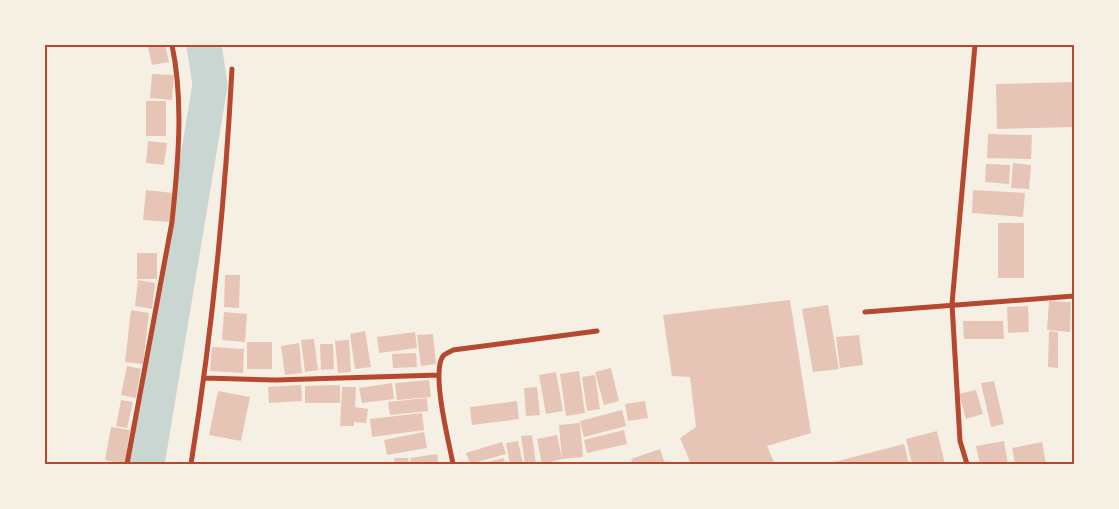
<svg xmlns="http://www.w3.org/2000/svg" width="1119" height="509" viewBox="0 0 1119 509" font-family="'Fira Sans Condensed',sans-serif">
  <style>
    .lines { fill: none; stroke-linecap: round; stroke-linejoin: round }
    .river { stroke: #c9d6d2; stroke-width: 35 }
    .building { fill: #e6c5b7 }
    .minor { stroke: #b5482f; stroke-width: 5 }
    .neatline { fill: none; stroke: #b5482f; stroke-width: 2 }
  </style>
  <rect width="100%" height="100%" fill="#f6efe4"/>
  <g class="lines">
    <!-- river -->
    <path class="river" d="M147 464 210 85 204 45"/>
  </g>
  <!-- building -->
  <path class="building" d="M155 45H165L169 62 152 65 148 47Z
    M152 74 174 75 172 100 150 98Z
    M1074 82V127L997 129 996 84Z
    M146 101H166V136H146Z
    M988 134 1032 135 1031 159 987 158Z
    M148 141 167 143 164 165 146 163Z
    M1013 163 1031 165 1029 189 1011 188Z
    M986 164 1010 165 1009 184 985 182Z
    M146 190 173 193 170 222 143 220Z
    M973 190 1025 193 1023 217 972 213Z
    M998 223H1024V278H998Z
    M137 253H157V279H137Z
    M225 275H240L239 308 224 307Z
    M138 280 155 283 152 309 135 306Z
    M790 300 811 433 767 446 775 464H691L680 438 696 427 690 377 672 376 663 315Z
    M1049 301 1071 302 1070 332 1047 330Z
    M828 305 839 369 813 372 802 309Z
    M1028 306 1029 332 1008 333 1007 307Z
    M131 310 149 313 143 364 125 362Z
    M224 312 247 314 245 342 222 340Z
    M963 321H1003L1004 339H964Z
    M365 331 371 367 355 369 350 334Z
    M1049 331 1058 332V368L1048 367Z
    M415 332 417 348 379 353 377 337Z
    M433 334 436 364 421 366 417 335Z
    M859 335 863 365 840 368 836 337Z
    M314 339 318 370 305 372 301 340Z
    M349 340 351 372 338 373 335 341Z
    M247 342H272V369H247Z
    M299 343 302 373 285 375 281 346Z
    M320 344H333L334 369 321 370Z
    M212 347 244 349 243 373 210 371Z
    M416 353 417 367 393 368 392 354Z
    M127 366 141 369 136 398 121 395Z
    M611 368 619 401 604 405 595 372Z
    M579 371 585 413 566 416 560 374Z
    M556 372 563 411 546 414 539 375Z
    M595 375 600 409 587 411 582 377Z
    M429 380 431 397 397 400 395 383Z
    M994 381 1004 424 991 427 981 383Z
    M392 383 394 399 362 403 359 388Z
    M301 385 302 401 269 403 268 387Z
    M340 385V403H305V386Z
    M342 387H356L355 407 368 409 366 423 354 422V426H340Z
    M537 387 540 415 526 416 524 388Z
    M976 390 983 414 966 419 959 394Z
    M218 391 250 397 241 441 209 435Z
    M427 398 428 411 390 415 388 402Z
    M121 400 133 402 127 428 116 426Z
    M517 401 519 419 472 425 470 407Z
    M645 401 648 418 628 421 625 404Z
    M622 410 626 426 584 437 580 421Z
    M422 413 424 430 372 437 370 419Z
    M580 423 583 457 562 459 559 425Z
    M111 427 130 430 125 464 105 460Z
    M624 430 627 444 587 453 584 440Z
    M937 431 945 464H912L906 439Z
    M424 432 427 448 387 455 384 440Z
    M532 435 536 464H525L521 436Z
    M557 435 562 459 542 464 537 439Z
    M518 441 523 464H510L506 443Z
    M1004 441 1008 464H980L976 446Z
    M502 442 506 454 470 464 466 453Z
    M1042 442 1046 464H1015L1012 448Z
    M904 444 909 464H830V463Z
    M660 449 665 464H633L631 459Z
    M437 454 438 462 411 464 410 458Z
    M394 458H408L409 464H395Z
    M504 458 505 464H483V463Z"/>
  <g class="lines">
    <!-- minor -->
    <path class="minor" d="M865 312 1074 296
      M205 378 276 380 439 375
      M127 464 172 222C178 164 184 102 172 45
      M191 464C212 333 225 201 232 69
      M453 464C449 442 431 373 443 356 446 353 450 352 453 350L597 331
      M967 464 960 441 952 304 975 45"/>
  </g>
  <!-- border -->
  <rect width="1119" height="509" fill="none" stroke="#f6efe4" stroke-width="92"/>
  <rect x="46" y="46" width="1027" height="417" class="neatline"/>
</svg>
